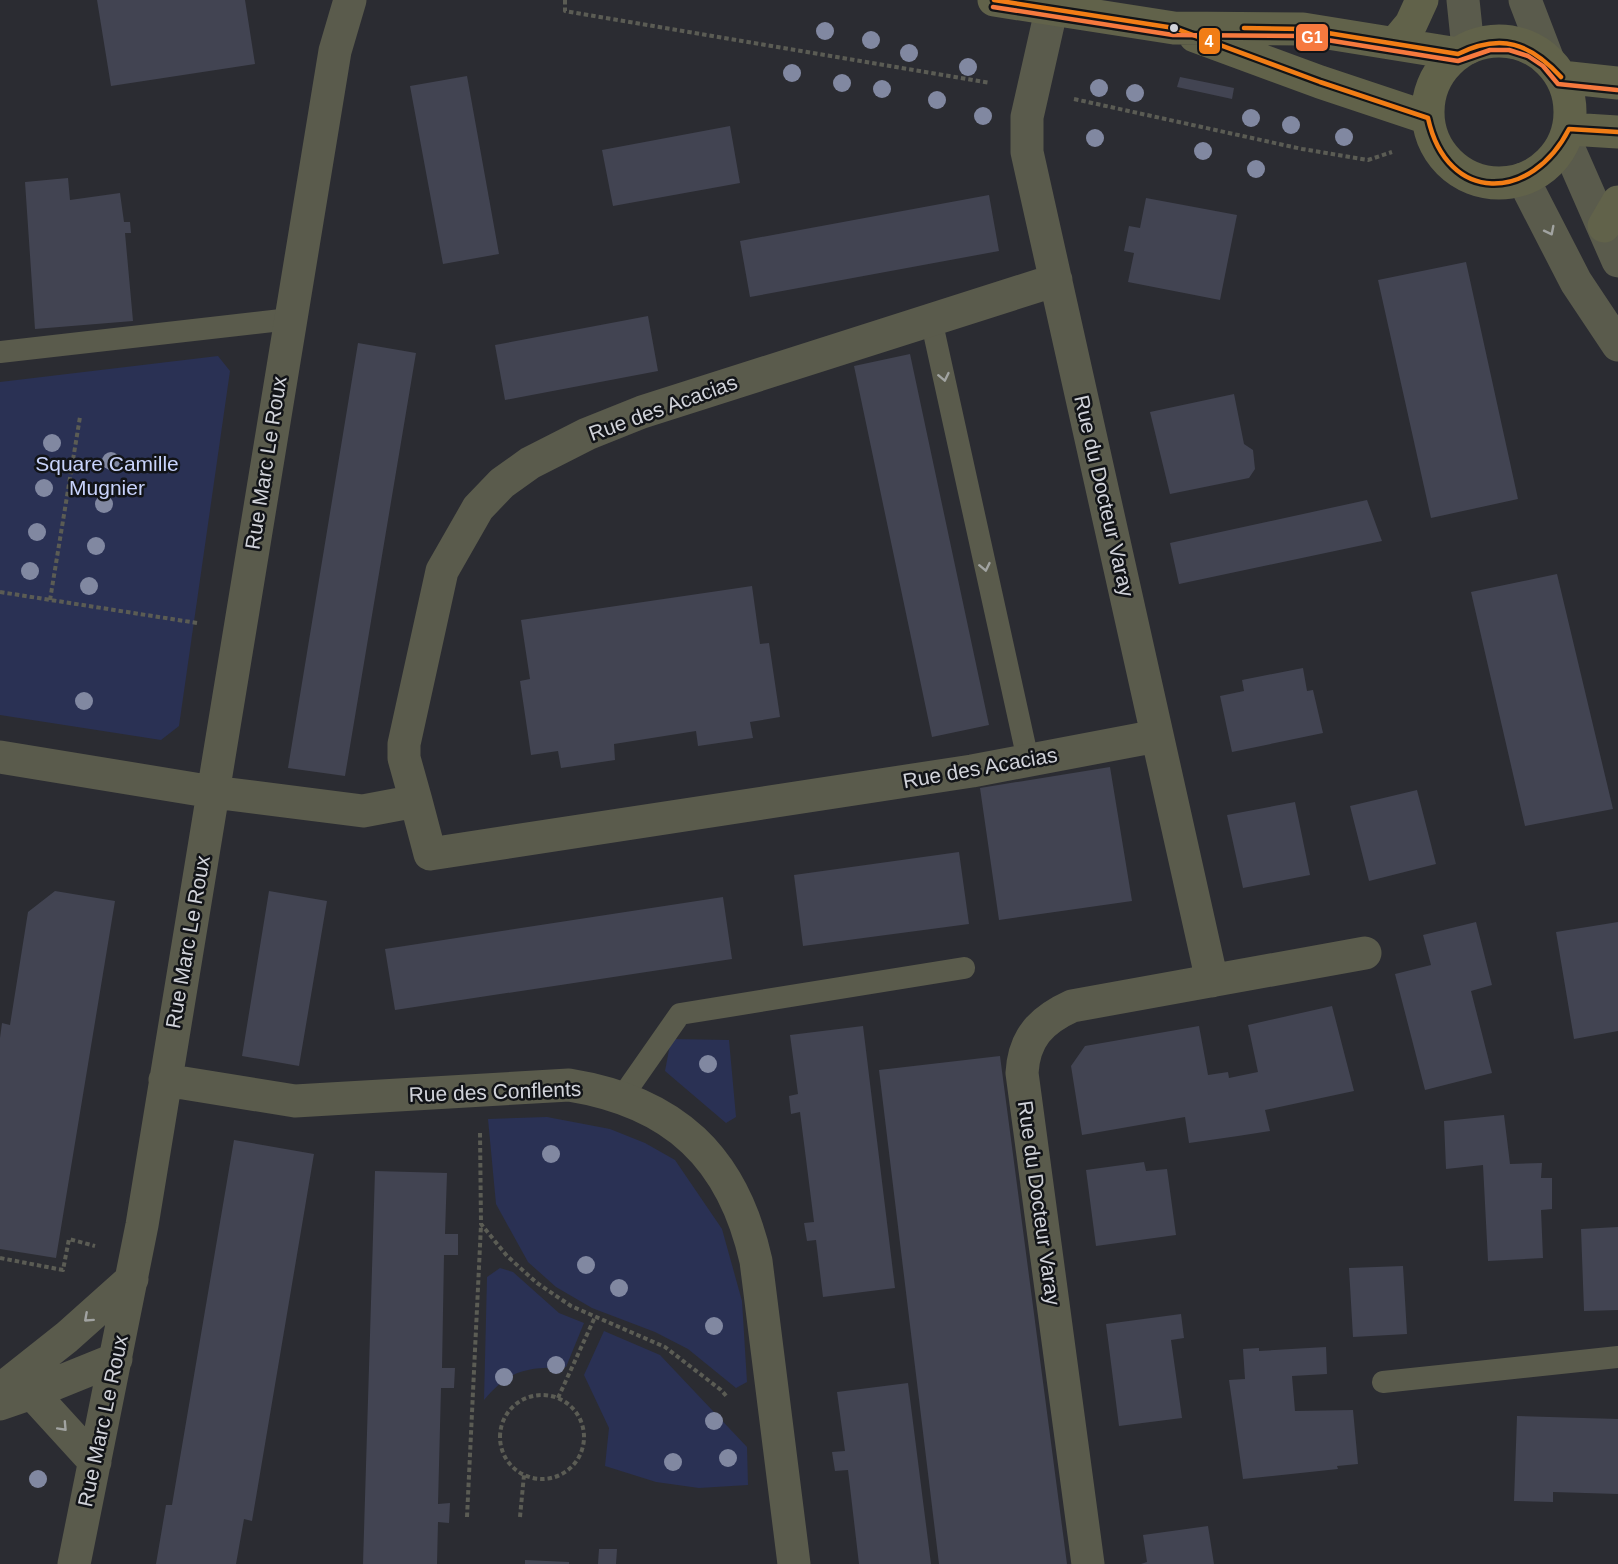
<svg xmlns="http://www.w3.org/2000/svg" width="1618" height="1564" viewBox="0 0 1618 1564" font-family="Arial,sans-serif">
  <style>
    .green { fill: #2a3154 }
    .building { fill: #424452 }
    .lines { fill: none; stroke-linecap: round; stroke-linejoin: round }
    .path { stroke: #5b5c54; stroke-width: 4; stroke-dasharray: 4.5 3; stroke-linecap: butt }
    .service { stroke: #5a5b4c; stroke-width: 22 }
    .minor { stroke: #5a5b4c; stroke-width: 33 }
    .primary { stroke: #61624a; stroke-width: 33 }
    .bus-1-casing { stroke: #121418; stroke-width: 9 }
    .bus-2-casing { stroke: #121418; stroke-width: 9 }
    .bus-1 { stroke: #f17d16; stroke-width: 4.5 }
    .bus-2 { stroke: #f6793e; stroke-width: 4.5 }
    .tree { fill: #8188a1 }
    .oneway { stroke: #a1a3a1 }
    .bus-dot { fill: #d1d3da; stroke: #121418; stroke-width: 2 }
    .labels { text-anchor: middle; stroke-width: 5; stroke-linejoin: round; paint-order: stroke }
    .street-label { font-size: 21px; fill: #d1d3da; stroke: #121418 }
    .park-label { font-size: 21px; fill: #c8d3fb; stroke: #121418 }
    .line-badge { stroke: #121418; stroke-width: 2 }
    .badge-label { font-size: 16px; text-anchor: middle; font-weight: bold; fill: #fff }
  </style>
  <rect width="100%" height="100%" fill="#2b2c32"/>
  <!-- green -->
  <path class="green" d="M218 356 230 371 179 726 161 740 0 715V382Z
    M671 1039 729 1040 736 1117 726 1123 665 1071Z
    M547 1117 610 1129 645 1143 675 1160 722 1229 742 1301 747 1382 736 1388 688 1349 655 1332 592 1308 556 1287 528 1262 496 1204 488 1119Z
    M500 1268 513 1272 559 1313 584 1323 566 1367C526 1368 510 1369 484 1400L487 1277Z
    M604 1331 660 1355 747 1447 748 1485 699 1488 656 1482 605 1466 609 1428 584 1375Z"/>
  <!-- building -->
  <path class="building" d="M97 0H245L255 64 111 86Z
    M467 76 499 254 443 264 410 86Z
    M1180 77 1234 88 1232 99 1177 87Z
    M730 126 740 183 613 206 602 150Z
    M68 178 70 200 120 193 124 222H130L131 233H125L133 321 35 329 25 182Z
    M989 195 999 251 750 297 740 241Z
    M1146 198 1237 215 1220 300 1128 282 1134 253 1124 251 1129 226 1140 228Z
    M1466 262 1518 499 1431 518 1378 280Z
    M648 316 658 371 505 400 495 345Z
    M358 343 416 353 345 776 288 768Z
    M910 354 989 725 932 737 854 366Z
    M1234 394 1244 444 1253 450 1255 469 1249 478 1170 494 1150 412Z
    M1367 500 1382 541 1179 584 1170 543Z
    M1557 574 1613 809 1525 826 1471 592Z
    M752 586 760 644 769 643 780 717 750 722 753 738 698 746 696 731 614 744 615 760 561 768 558 751 531 755 520 681 530 679 521 620Z
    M1303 668 1307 691 1313 690 1323 733 1232 752 1220 696 1244 691 1242 680Z
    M1110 767 1132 901 999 920 980 788Z
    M1417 790 1436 864 1369 881 1350 806Z
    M1295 802 1310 875 1243 888 1227 815Z
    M959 852 969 924 803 946 794 875Z
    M55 891 115 901 56 1258 0 1249V1038L2 1023 10 1025 28 912Z
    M269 891 327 901 299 1066 242 1056Z
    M723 897 732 959 395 1010 385 949Z
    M1476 922 1492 985 1471 991 1492 1073 1425 1090 1395 974 1431 965 1423 935Z
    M1618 922V1031L1574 1039 1556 932Z
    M1332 1006 1354 1091 1265 1110 1270 1131 1238 1136 1189 1143 1185 1117 1082 1135 1071 1066 1085 1046 1199 1026 1208 1075 1228 1072 1229 1078 1258 1072 1248 1025Z
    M863 1026 895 1288 823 1297 816 1240 807 1241 804 1223 814 1222 800 1112 791 1114 789 1096 798 1094 790 1035Z
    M1000 1056 1067 1564H939L879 1070Z
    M1504 1115 1510 1164 1542 1163 1541 1178H1552V1209L1541 1210 1543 1258 1488 1261 1483 1165 1446 1169 1444 1121Z
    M234 1140 314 1154 252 1521 244 1519 236 1564H156L166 1505H172Z
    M1144 1162 1146 1171 1167 1169 1176 1235 1096 1246 1086 1170Z
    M375 1171 447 1173 445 1234H458V1255H444L442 1368H455L454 1388H441L438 1504 450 1503 449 1523 438 1522 437 1564H363Z
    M1618 1227V1310L1584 1311 1581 1229Z
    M1403 1266 1407 1334 1353 1337 1349 1268Z
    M1181 1314 1184 1338 1171 1340 1182 1418 1119 1426 1106 1324Z
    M1326 1347 1327 1374 1292 1376 1295 1411 1353 1410 1358 1464 1337 1466 1338 1469 1243 1479 1229 1380 1245 1379 1243 1349 1259 1348V1351Z
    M908 1383 931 1564H859L848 1470 835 1471 832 1452 845 1451 837 1392Z
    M1517 1416 1618 1419V1494L1553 1492V1502L1514 1501Z
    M1208 1526 1214 1564H1141L1147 1562 1143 1535Z
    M599 1549H617L616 1564H598Z
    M525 1560 569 1562V1564H525Z"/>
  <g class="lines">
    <!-- path -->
    <path class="path" d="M565 0V11L990 83
      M1074 99 1302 149 1368 160 1392 152
      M0 592 197 623
      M50 600 80 417
      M480 1133 481 1224 507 1256 537 1283 571 1306 665 1347 721 1390 728 1398
      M0 1258 63 1270 69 1239 95 1246
      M500 1437a42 42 0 1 1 84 0a42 42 0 1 1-84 0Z
      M558 1398 595 1317
      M467 1517 481 1225
      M520 1517 524 1475"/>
    <!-- service -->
    <path class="service" d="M931 319 1028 760
      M0 352 290 319
      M622 1097 680 1014 964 968
      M1383 1382 1618 1357"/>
    <!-- minor -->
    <path class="minor" d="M1463 0 1468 48
      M1525 0 1548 60
      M1051 11 1027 117V152L1212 981
      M1565 140 1618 261
      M1523 179 1576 282 1618 345
      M0 757 213 792 363 811 416 801 430 854 972 771 1157 736
      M416 801 404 758V744L442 571 478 508 502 483 530 463 587 434 642 412 1056 280
      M165 1080 295 1101 569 1085C674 1102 733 1157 756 1261L794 1564
      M0 1390 67 1337 132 1279
      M32 1393 116 1359
      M0 1404 32 1393 95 1462
      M74 1564 142 1225 335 51 350 0
      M1088 1564 1022 1073C1024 1038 1041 1020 1072 1006L1365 953"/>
    <!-- primary -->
    <path class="primary" d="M994 0 1174 28 1303 29 1458 54
      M1195 36 1320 82 1428 118
      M1428 112a71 71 0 1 1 142 0a71 71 0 1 1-142 0Z
      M1396 42 1411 24 1422 0
      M1561 77 1618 83
      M1569 129 1618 132
      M1604 226 1618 202"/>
    <defs>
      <path id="bus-1" d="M994 0 1174 28 1320 82 1428 118C1447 205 1532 202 1569 129L1618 132
        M1244 28 1303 29 1458 54
        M1458 54C1501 33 1530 43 1561 77"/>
      <path id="bus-2" d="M993 7 1173 35 1302 36 1458 61 1490 50H1509L1528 56 1543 66 1558 84 1617 90"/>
    </defs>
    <!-- bus-1 casing -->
    <use href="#bus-1" class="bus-1-casing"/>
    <!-- bus-2 casing -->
    <use href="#bus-2" class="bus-2-casing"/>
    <!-- bus-1 -->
    <use href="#bus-1" class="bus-1"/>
    <!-- bus-2 -->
    <use href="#bus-2" class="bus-2"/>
  </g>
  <!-- trees -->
  <g class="tree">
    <circle cx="825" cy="31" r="9"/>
    <circle cx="871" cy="40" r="9"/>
    <circle cx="909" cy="53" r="9"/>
    <circle cx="968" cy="67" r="9"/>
    <circle cx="792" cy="73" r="9"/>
    <circle cx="842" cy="83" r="9"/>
    <circle cx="1099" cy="88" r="9"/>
    <circle cx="882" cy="89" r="9"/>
    <circle cx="1135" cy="93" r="9"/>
    <circle cx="937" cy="100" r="9"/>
    <circle cx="983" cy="116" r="9"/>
    <circle cx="1251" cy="118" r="9"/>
    <circle cx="1291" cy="125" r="9"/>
    <circle cx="1344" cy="137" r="9"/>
    <circle cx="1095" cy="138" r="9"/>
    <circle cx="1203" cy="151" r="9"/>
    <circle cx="1256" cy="169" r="9"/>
    <circle cx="52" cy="443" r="9"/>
    <circle cx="111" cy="461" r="9"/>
    <circle cx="44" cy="488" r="9"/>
    <circle cx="104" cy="504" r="9"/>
    <circle cx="37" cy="532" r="9"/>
    <circle cx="96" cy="546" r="9"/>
    <circle cx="30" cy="571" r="9"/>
    <circle cx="89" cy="586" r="9"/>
    <circle cx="84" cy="701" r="9"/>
    <circle cx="708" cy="1064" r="9"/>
    <circle cx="551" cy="1154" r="9"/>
    <circle cx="586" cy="1265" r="9"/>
    <circle cx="619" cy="1288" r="9"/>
    <circle cx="714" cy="1326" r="9"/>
    <circle cx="556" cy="1365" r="9"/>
    <circle cx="504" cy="1377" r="9"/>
    <circle cx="714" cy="1421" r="9"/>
    <circle cx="728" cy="1458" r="9"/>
    <circle cx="673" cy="1462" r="9"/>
    <circle cx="38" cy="1479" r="9"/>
  </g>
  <!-- one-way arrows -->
  <defs><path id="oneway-chevron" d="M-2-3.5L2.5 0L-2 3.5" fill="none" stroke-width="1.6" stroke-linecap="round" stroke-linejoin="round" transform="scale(1.5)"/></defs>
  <g class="oneway">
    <use href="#oneway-chevron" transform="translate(1550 231) rotate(63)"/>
    <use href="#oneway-chevron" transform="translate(944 377) rotate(78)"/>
    <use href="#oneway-chevron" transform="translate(985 567) rotate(78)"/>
    <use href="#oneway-chevron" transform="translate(88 1318) rotate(138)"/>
    <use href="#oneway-chevron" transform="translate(63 1427) rotate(47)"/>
  </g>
  <!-- markers -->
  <circle class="bus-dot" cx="1174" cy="28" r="5"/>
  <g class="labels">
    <!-- street labels -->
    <g class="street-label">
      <text transform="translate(663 408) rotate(-20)" y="7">Rue des Acacias</text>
      <text transform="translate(266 463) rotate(-81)" y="7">Rue Marc Le Roux</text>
      <text transform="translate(1104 496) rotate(77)" y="7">Rue du Docteur Varay</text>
      <text transform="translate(980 768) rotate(-10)" y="7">Rue des Acacias</text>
      <text transform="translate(188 942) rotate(-80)" y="7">Rue Marc Le Roux</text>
      <text transform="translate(495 1092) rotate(-2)" y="7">Rue des Conflents</text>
      <text transform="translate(1039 1203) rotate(82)" y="7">Rue du Docteur Varay</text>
      <text transform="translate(103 1421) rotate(-78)" y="7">Rue Marc Le Roux</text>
    </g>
    <!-- park labels -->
    <g class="park-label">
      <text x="107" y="471">Square Camille<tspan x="107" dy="24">Mugnier</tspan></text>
    </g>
  </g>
  <g class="line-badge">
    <rect x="1295" y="23" width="34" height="29" rx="6" fill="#f6793e"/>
    <rect x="1198" y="27" width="23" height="28" rx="6" fill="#f17d16"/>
  </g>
  <g class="badge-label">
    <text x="1312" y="43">G1</text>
    <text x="1209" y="47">4</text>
  </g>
</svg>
